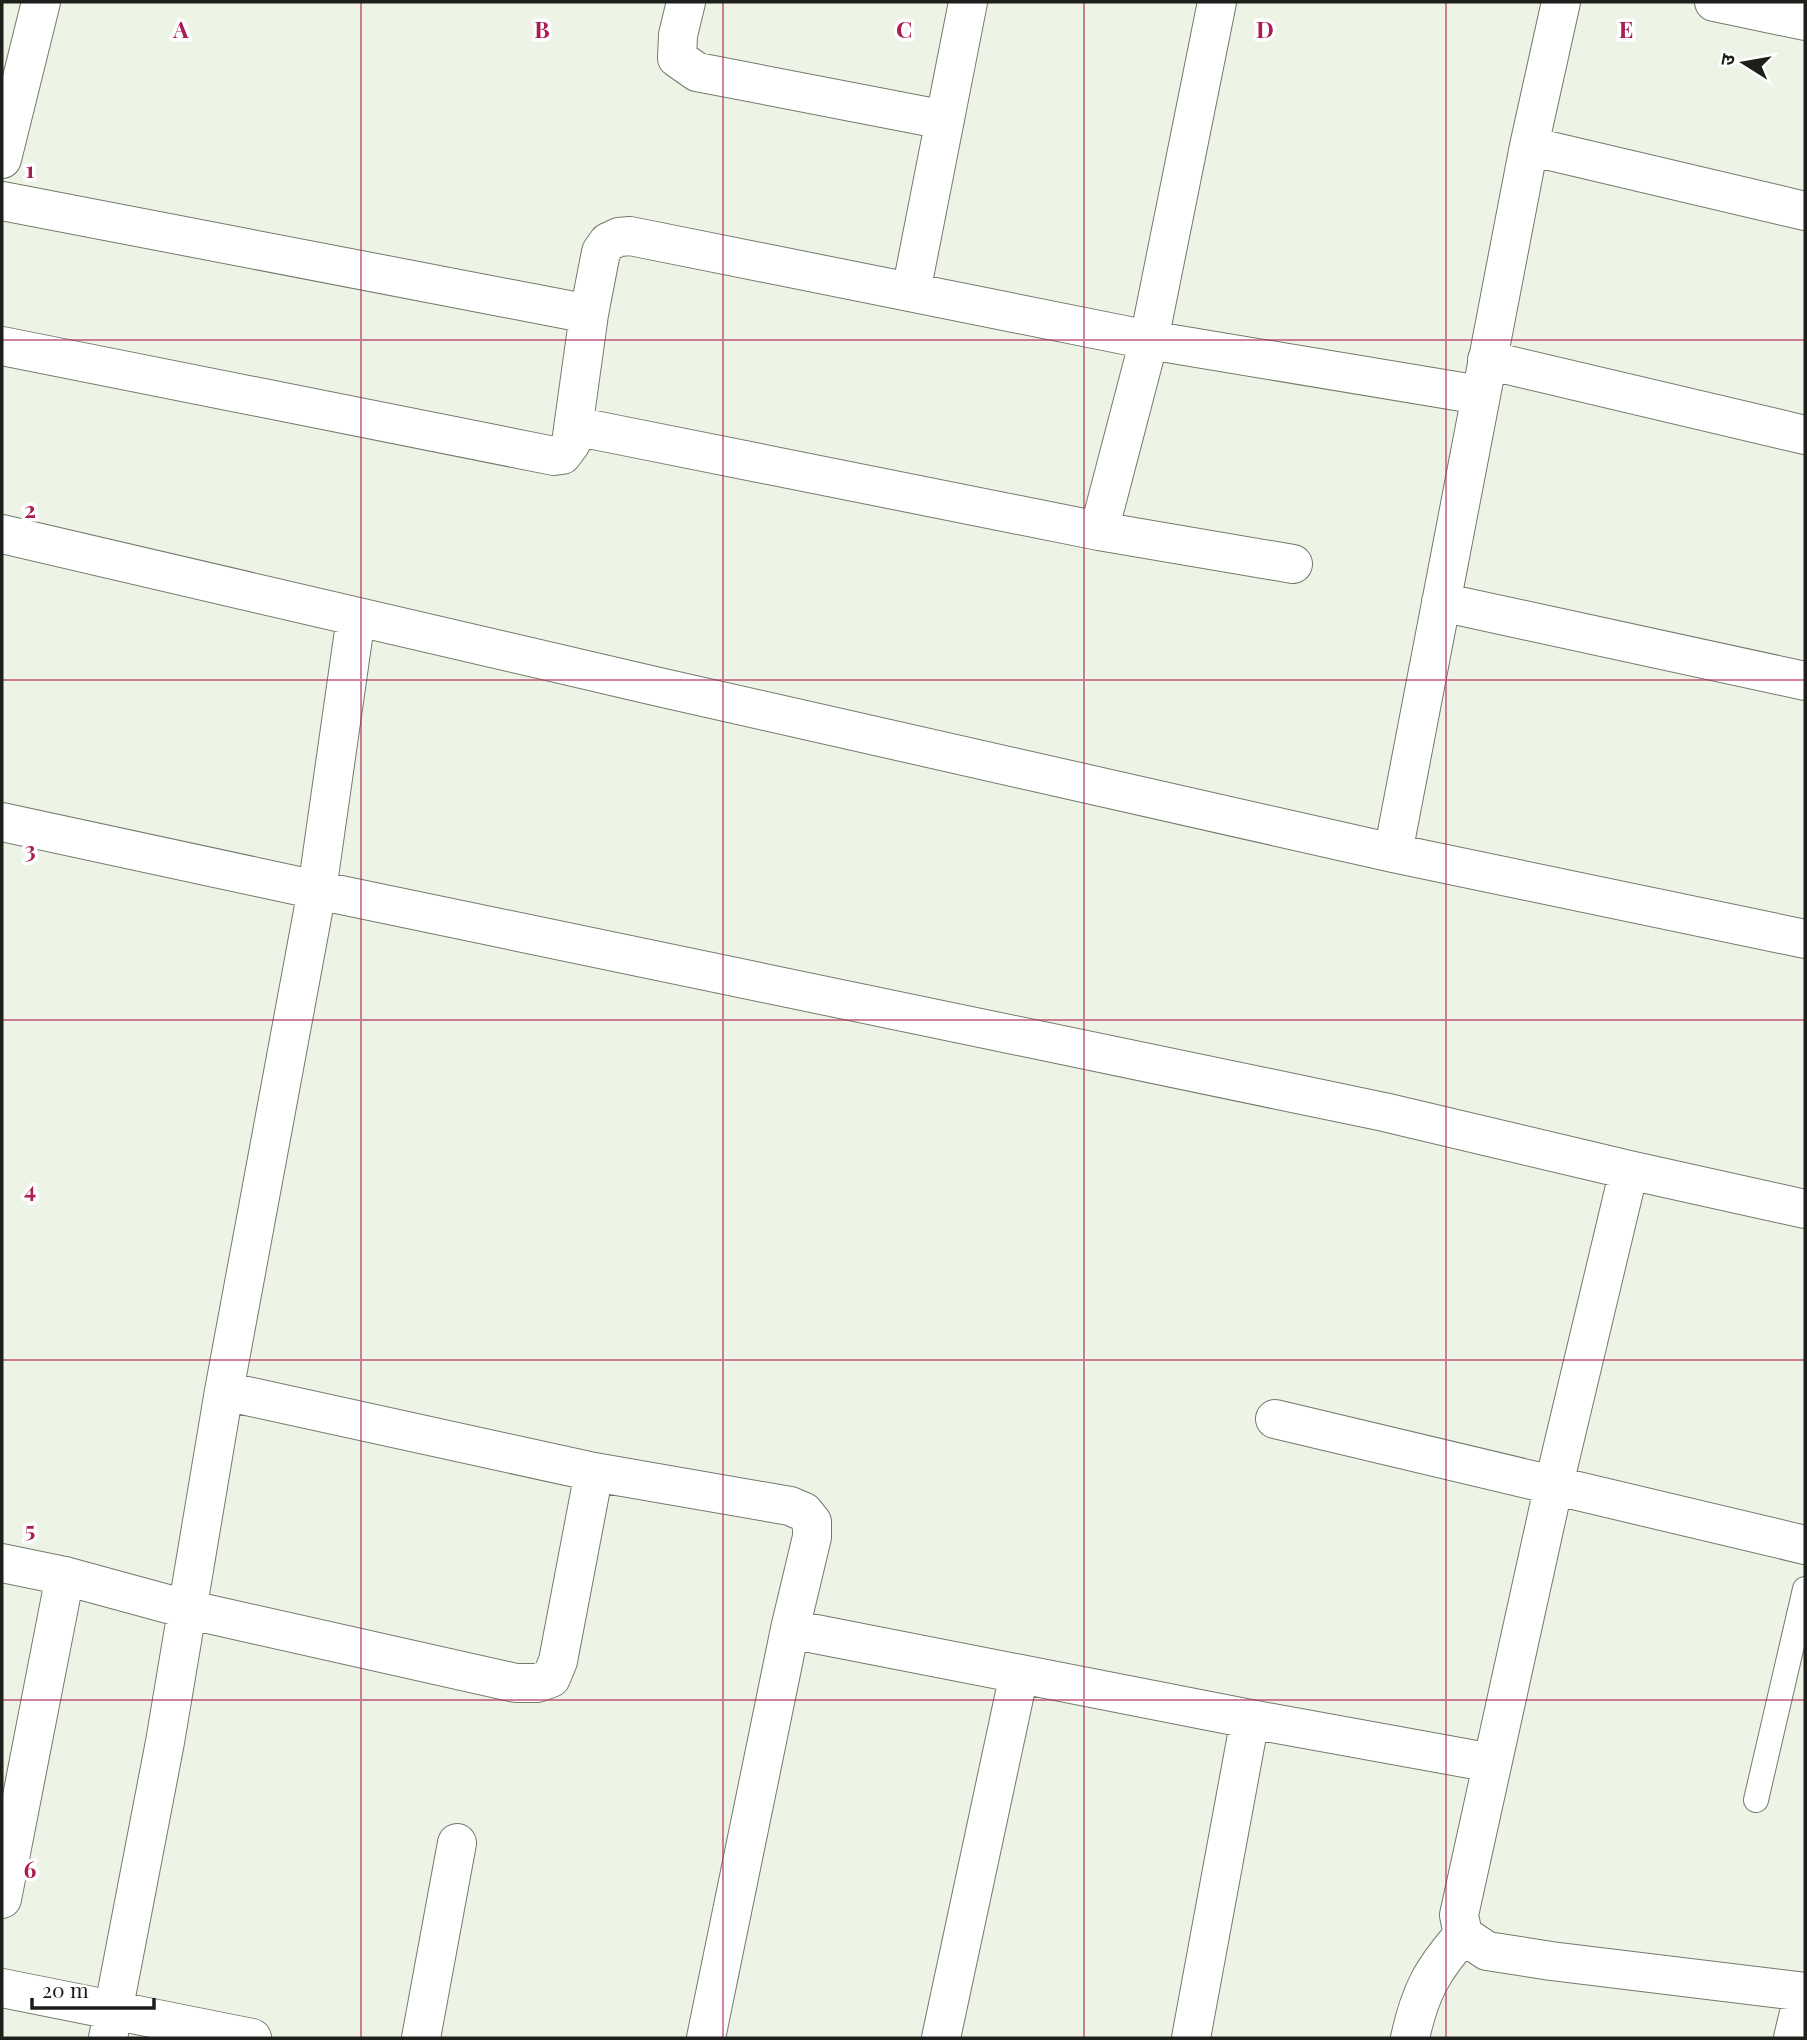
<svg xmlns="http://www.w3.org/2000/svg" width="1807" height="2040" viewBox="0 0 1807 2040" font-family="'Playfair Display','Noto Sans Devanagari',serif">
  <style>
    .lines { fill: none; stroke-linecap: round; stroke-linejoin: round }
    .lane-casing { stroke: #737a6c; stroke-width: 26 }
    .street-casing { stroke: #737a6c; stroke-width: 40 }
    .lane { stroke: #fff; stroke-width: 24 }
    .street { stroke: #fff; stroke-width: 38 }
    .grid { fill: none; stroke: #ac1b51; stroke-width: 2; stroke-opacity: 0.55 }
    .grid-label { font-size: 23px; text-anchor: middle; font-weight: bold; fill: #ac1b51; stroke: #fff; stroke-width: 7; stroke-linejoin: round; paint-order: stroke }
  </style>
  <rect width="100%" height="100%" fill="#edf4e5"/>
  <g class="lines">
    <defs>
      <path id="lane" d="M1756 1800 1805 1589"/>
      <path id="street" d="M686 2 678 35 677 58 697 72 945 120
        M1714 2 1805 21
        M1529 146 1561 2
        M2 159 41 2
        M2 201 589 314
        M911 292 968 2
        M2 346 554 456 562 455 571 443 589 314 601 252 608 242 619 237 630 236 1149 340 1480 395
        M1487 360 1805 435
        M574 426 1099 531 1293 564
        M1099 531 1149 340 1217 2
        M2 534 659 687 1393 853 1805 939
        M1441 602 1805 681
        M2 822 317 890 1384 1112 1629 1170 1805 1209
        M1393 853 1529 146 1805 211
        M1629 1170 1554 1484 1459 1915 1463 1935 1487 1951 1551 1961 1805 1992
        M224 1391 594 1472 790 1506 804 1512 812 1522V1537L790 1629 706 2038
        M1275 1419 1805 1545
        M2 1563 65 1576 186 1609 516 1683H537L551 1678 558 1661 594 1472
        M790 1629 1250 1719 1492 1763
        M2 1899 65 1576
        M2 1988 252 2038
        M108 2038 165 1742 224 1391 317 890 356 617
        M421 2038 457 1843
        M941 2038 1019 1674
        M1191 2038 1250 1719
        M1410 2038C1420 1992 1432 1970 1463 1935
        M1793 2038 1804 1992"/>
    </defs>
    <!-- lane casing -->
    <use href="#lane" class="lane-casing"/>
    <!-- street casing -->
    <use href="#street" class="street-casing"/>
    <!-- lane -->
    <use href="#lane" class="lane"/>
    <!-- street -->
    <use href="#street" class="street"/>
  </g>
  <!-- grid -->
  <path class="grid" d="M361 2V2038M723 2V2038M1084 2V2038M1446 2V2038M2 340H1805M2 680H1805M2 1020H1805M2 1360H1805M2 1700H1805"/>
  <g class="grid-label">
    <text x="181" y="38">A</text>
    <text x="542" y="38">B</text>
    <text x="904" y="38">C</text>
    <text x="1265" y="38">D</text>
    <text x="1626" y="38">E</text>
    <text x="30" y="178">1</text>
    <text x="30" y="518">2</text>
    <text x="30" y="858">3</text>
    <text x="30" y="1198">4</text>
    <text x="30" y="1538">5</text>
    <text x="30" y="1878">6</text>
  </g>
  <!-- border -->
  <rect width="1807" height="2040" fill="none" stroke="#1d1f1a" stroke-width="7"/>
  <!-- north arrow -->
  <g transform="translate(1744 63) rotate(281)" stroke="#ffffff" stroke-width="5" paint-order="stroke">
  <path d="M0-5L12 26L0 18L-12 26Z" fill="#1d1f1a"/>
  <text y="-10" font-size="19" font-weight="bold" text-anchor="middle" fill="#1d1f1a">उ</text>
  </g>
  <!-- scale -->
  <path d="M32 1998v10h122v-10" fill="none" stroke="#1d1f1a" stroke-width="3.5"/>
  <text x="42" y="1998" font-size="21" fill="#1d1f1a" stroke="#ffffff" stroke-width="5" paint-order="stroke">20 m</text>
</svg>
